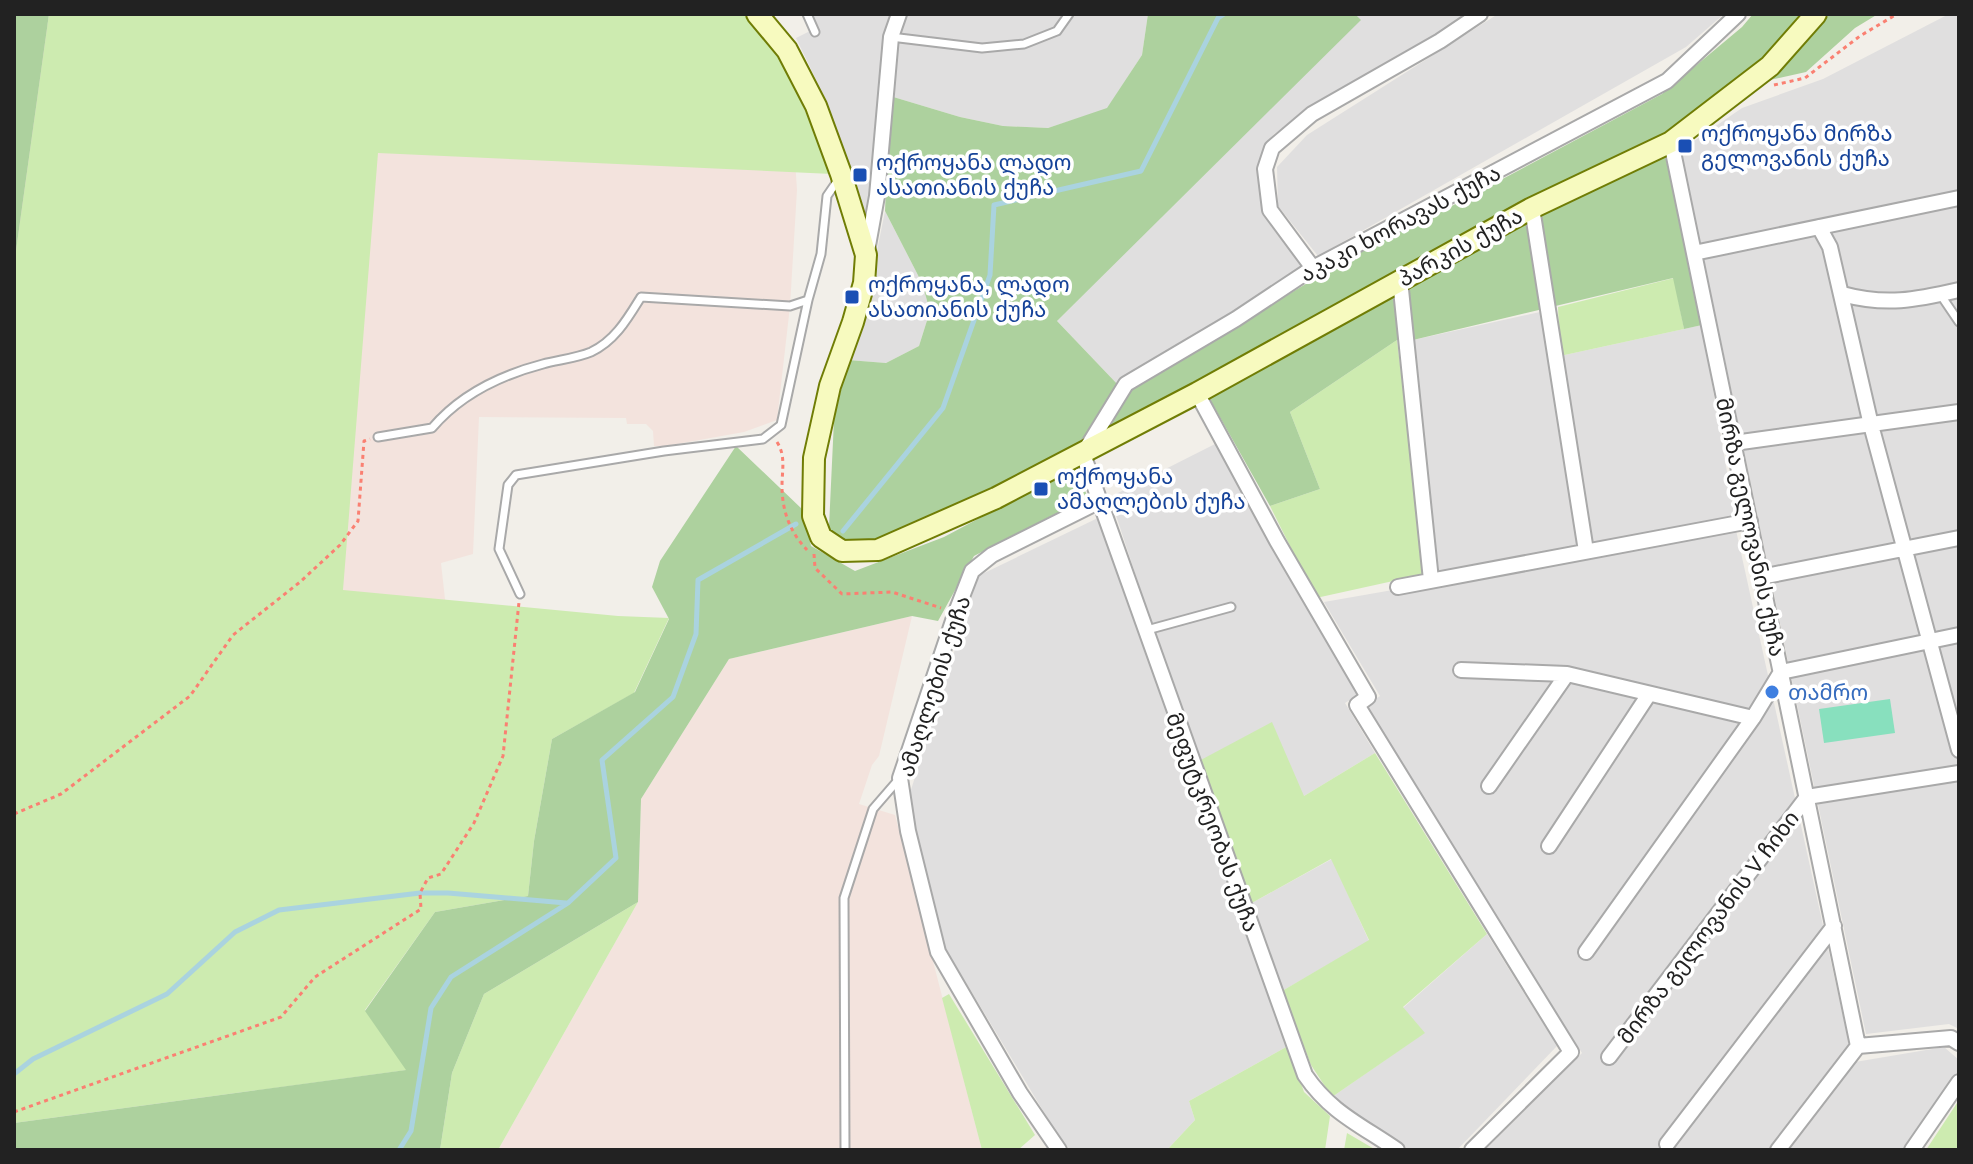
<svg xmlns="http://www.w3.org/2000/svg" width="1973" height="1164" viewBox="0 0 1973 1164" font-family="Arial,'Noto Sans Georgian',sans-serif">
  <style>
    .residential { fill: #e0dfdf }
    .military { fill: #f3e3dd }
    .grass { fill: #cdebb0 }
    .forest { fill: #add19e }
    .pitch { fill: #88e0be }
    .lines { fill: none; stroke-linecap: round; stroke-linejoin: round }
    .stream { stroke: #aad3df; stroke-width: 5 }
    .lane-casing { stroke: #a9a9a9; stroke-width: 11 }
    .street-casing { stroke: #a9a9a9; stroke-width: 18 }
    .secondary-casing { stroke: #707d05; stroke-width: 24 }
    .path { stroke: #fa8072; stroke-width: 3; stroke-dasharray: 4 4; stroke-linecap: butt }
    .lane { stroke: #fff; stroke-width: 7 }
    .street { stroke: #fff; stroke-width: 14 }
    .secondary { stroke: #f7fabf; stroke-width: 20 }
    .transit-dot { fill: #1a4fb4; stroke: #fff; stroke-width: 3 }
    .shop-dot { fill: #3f7fe0; stroke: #fff; stroke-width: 3 }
    .labels { text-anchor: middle; stroke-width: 7; stroke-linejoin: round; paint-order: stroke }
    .transit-label { font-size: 22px; fill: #164399; stroke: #fff; text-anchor: start }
    .street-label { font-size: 22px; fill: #222; stroke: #fff }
    .shop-label { font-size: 22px; fill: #366cbe; stroke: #fff; text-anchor: start }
  </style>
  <rect width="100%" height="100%" fill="#f2efe9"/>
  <!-- residential -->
  <path class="residential" d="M813 14H894L868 222 826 100 796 38 818 27Z
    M903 14H1148L1142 55 1107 109 1048 128 1003 126 960 117 890 96 895 40Z
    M1355 14H1471L1325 100 1274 134 1260 161 1262 210 1306 268 1120 387 1057 321 1360 20Z
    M1498 14H1724L1686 47 1318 256 1278 206 1277 167 1307 135Z
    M1949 14H1959V1029L1949 1024 1866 1034 1681 150 1742 108 1823 79Z
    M885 211 922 283 930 311 919 346 886 363 848 360 867 301Z
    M1540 312 1582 544 1439 572 1413 340Z
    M1702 325 1735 519 1593 546 1560 356Z
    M1217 443 1358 695 1345 703 1375 753 1304 796 1197 762 1110 497Z
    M1102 516 1160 692 1288 1046 1189 1101 1195 1120 1167 1150H1070L1054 1129 944 946 911 818 910 793 978 576Z
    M1736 530 1848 1039 1855 1062 1944 1047 1959 1060V1072L1904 1150H1485L1582 1053 1364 707 1380 696 1324 602Z
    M1332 859 1369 941 1282 991 1250 904Z
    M1487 934 1557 1046 1457 1150H1410L1374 1130 1332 1097 1424 1033 1403 1008Z"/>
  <!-- military -->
  <path class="military" d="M63 14 795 160 797 190 790 306 777 420 744 432 666 446H654L653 431 646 424H627L626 418 479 417 473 554 441 563 447 617 14 1035V47Z
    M912 616 879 756 872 765 859 804 895 815 982 1150H498L638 902 641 799 729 659Z"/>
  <!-- grass -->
  <path class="grass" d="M49 14H744L779 50 832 174 378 153 343 590 618 616 669 618 634 693 552 739 534 841 528 896 435 912 365 1010 407 1070 14 1123V265Z
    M1674 278 1684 329 1560 356 1558 307Z
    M1397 340 1425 574 1316 598 1270 506 1320 489 1290 412Z
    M1272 722 1304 796 1375 753 1487 934 1403 1007 1425 1033 1332 1097 1311 1065 1282 991 1369 940 1331 859 1250 904 1197 762Z
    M638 902 498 1150H440L452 1073 484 994Z
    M949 994 1035 1135 1018 1150H982L942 998Z
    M1288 1046 1304 1092 1330 1116 1325 1150H1167L1195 1120 1189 1101Z
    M1959 1100V1150H1926Z
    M1347 1133 1376 1150H1344Z"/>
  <!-- forest -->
  <path class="forest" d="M14 14H49L14 265Z
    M1148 14H1355L1361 20 1057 321 1120 387 1077 451 877 545 846 544 831 537 829 527 834 420 848 360 886 363 919 346 930 311 922 283 885 211 890 96 960 117 1003 126 1048 128 1107 108 1142 55Z
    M1753 14H1808L1769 59 1665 134 1574 177 1096 443 1134 387 1374 243 1431 217 1662 94 1742 27Z
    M1830 14H1878L1855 28 1806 72 1765 81Z
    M1665 155 1702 325 1684 329 1673 278 1413 340H1397L1290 412 1320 489 1270 506 1208 396 1543 209Z
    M736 446 803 510 811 546 855 571 944 537 1074 468 1088 497 974 556 938 621 912 616 729 659 641 799 638 902 484 994 452 1073 440 1150H14V1123L406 1070 365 1011 435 912 528 896 534 841 552 739 635 692 669 619 652 587 660 561Z"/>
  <!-- pitch -->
  <path class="pitch" d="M1890 699 1895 733 1824 743 1819 709Z"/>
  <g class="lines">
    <!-- stream -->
    <path class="stream" d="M843 531 943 408 990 275 994 205 1141 171 1218 18 1224 14
      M14 1074 33 1059 167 994 235 932 279 910 420 893H448L566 903
      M399 1150 411 1131 431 1008 451 977 568 903 616 858 602 760 673 697 696 634 698 580 796 524"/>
    <defs>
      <path id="lane" d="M807 14 815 32
        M891 37 982 48 1024 44 1057 31 1069 14
        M1940 294 1959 322
        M378 437 432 428C460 395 501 375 543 364 558 360 577 358 591 352 615 341 628 318 641 297L790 306 808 300
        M520 594 499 549 508 485 516 475 664 451 763 439 781 425 808 300 821 254 827 196 838 180
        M1147 630 1231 607
        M845 1150 844 898 873 809 899 779"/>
      <path id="street" d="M1671 142 1858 1046
        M1532 208 1586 551
        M1819 227 1830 247 1871 425 1959 750
        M867 251 877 196 891 37 899 14
        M1694 253 1959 198
        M1313 268 1270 210 1265 169 1272 148 1312 114 1440 41 1480 14
        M1400 280 1431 580
        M1842 294C1886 306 1915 300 1959 290
        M1197 393 1277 541 1368 697 1357 705 1571 1052 1472 1150
        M1734 443 1959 412
        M1761 577 1959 538
        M1398 587 1750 521
        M1461 670 1567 674 1753 718
        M1489 786 1567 674
        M1549 846 1649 694
        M1586 952 1753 718 1781 672 1959 635
        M1858 1046 1951 1038 1959 1043
        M1609 1057 1807 797 1959 773
        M1667 1144 1834 926
        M1059 1150 1020 1093 938 952 908 831 900 778 956 612 972 571 992 555 1100 501
        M1397 1150C1361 1125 1331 1113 1305 1075L1083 454 1126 384 1236 319 1313 268 1667 81 1738 14
        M1778 1150 1858 1046
        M1912 1150 1959 1082"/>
      <path id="secondary" d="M757 14 787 50 816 106 841 174 866 255 864 283 853 322 830 386 814 458 813 516 821 537 842 551 878 550 996 498 1197 393 1532 208 1671 142 1770 66 1816 14"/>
    </defs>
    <!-- lane casing -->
    <use href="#lane" class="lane-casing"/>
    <!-- street casing -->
    <use href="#street" class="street-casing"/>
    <!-- secondary casing -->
    <use href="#secondary" class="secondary-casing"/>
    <!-- path -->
    <path class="path" d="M1774 85 1805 78 1860 36 1897 14
      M777 442C786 456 782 470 782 486 782 511 790 532 807 550
      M814 554 815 568 842 594 892 592 941 608
      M14 814 61 794 190 696 233 635 300 582 340 545 358 521 364 441 370 439
      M14 1112 281 1017 315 977 421 909 420 893 428 878 441 874 474 823 503 756 519 602"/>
    <!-- lane -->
    <use href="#lane" class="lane"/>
    <!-- street -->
    <use href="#street" class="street"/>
    <!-- secondary -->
    <use href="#secondary" class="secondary"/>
  </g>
  <!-- markers -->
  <g class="transit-dot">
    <rect x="1677" y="138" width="16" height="16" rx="4"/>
    <rect x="852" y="167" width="16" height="16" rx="4"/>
    <rect x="844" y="289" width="16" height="16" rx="4"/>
    <rect x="1033" y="481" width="16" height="16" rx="4"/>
  </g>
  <circle class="shop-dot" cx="1772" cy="692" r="8"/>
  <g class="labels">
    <!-- transit labels -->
    <g class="transit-label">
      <text x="1701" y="141">ოქროყანა მირზა<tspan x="1701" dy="25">გელოვანის ქუჩა</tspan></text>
      <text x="876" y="170">ოქროყანა ლადო<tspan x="876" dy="25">ასათიანის ქუჩა</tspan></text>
      <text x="868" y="292">ოქროყანა, ლადო<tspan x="868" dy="25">ასათიანის ქუჩა</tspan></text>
      <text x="1057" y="484">ოქროყანა<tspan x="1057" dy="25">ამაღლების ქუჩა</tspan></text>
    </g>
    <!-- street labels -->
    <g class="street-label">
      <text transform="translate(1400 223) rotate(-28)" y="8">აკაკი ხორავას ქუჩა</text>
      <text transform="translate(1460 247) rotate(-29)" y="8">პარკის ქუჩა</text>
      <text transform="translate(1751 527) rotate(78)" y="8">მირზა გელოვანის ქუჩა</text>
      <text transform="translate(934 686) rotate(-72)" y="8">ამაღლების ქუჩა</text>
      <text transform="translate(1213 822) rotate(70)" y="8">მეფუტკრეობას ქუჩა</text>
      <text transform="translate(1708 927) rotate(-53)" y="8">მირზა გელოვანის V ჩიხი</text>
    </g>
    <!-- shop labels -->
    <g class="shop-label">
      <text x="1788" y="700">თამრო</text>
    </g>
  </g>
  <!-- border -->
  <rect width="1973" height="1164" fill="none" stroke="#222222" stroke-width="32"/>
</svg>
